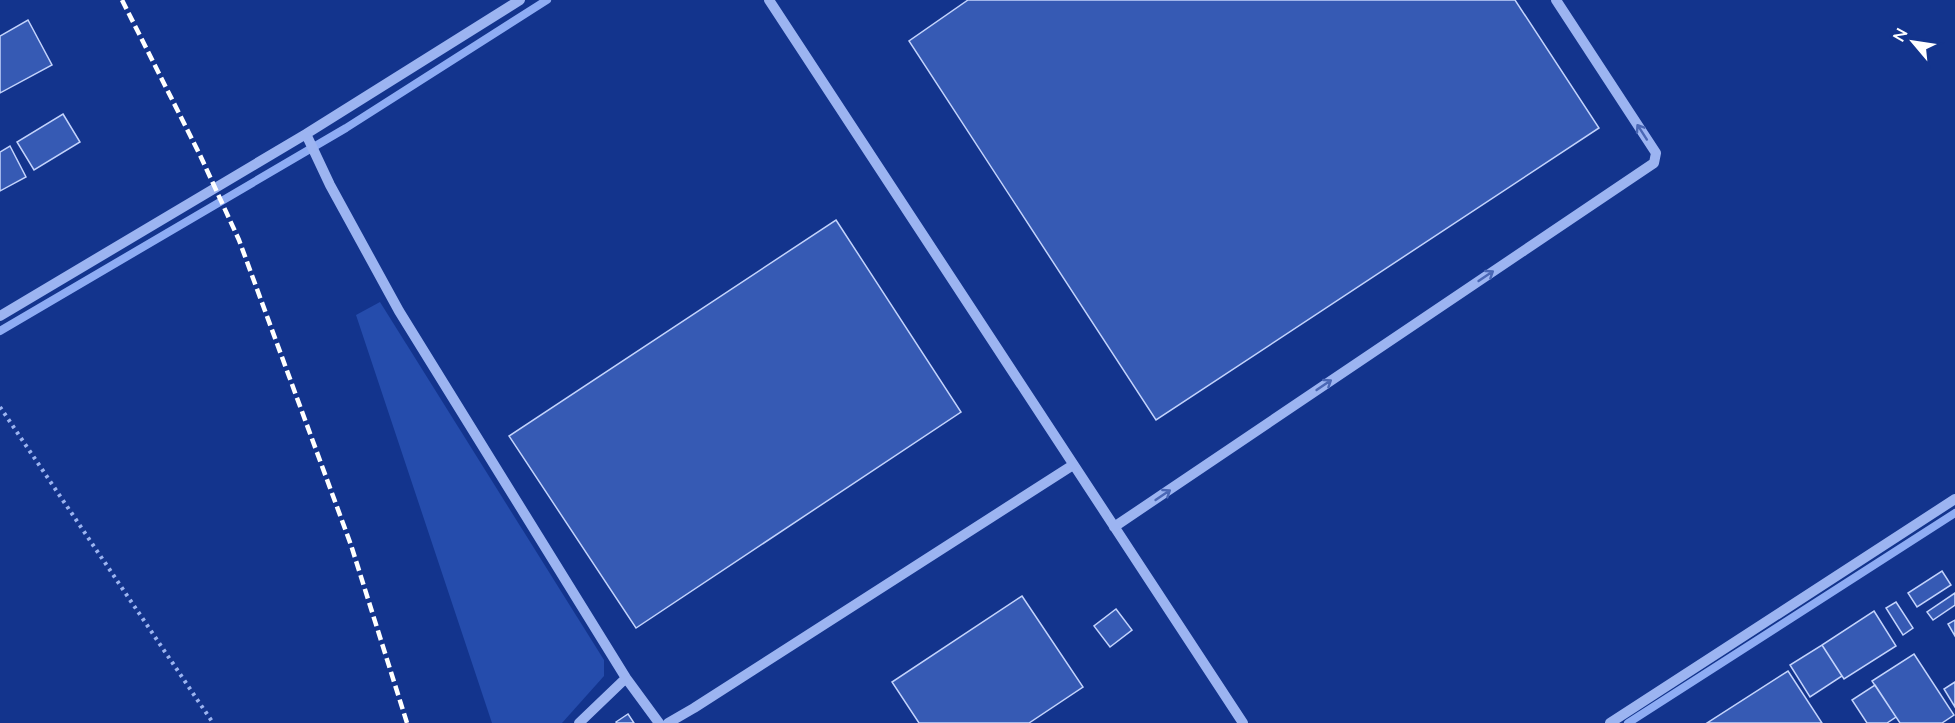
<svg xmlns="http://www.w3.org/2000/svg" width="1955" height="723" viewBox="0 0 1955 723" font-family="Lato,sans-serif">
  <style>
    .green { fill: #254cac }
    .lines { fill: none; stroke-linecap: round; stroke-linejoin: round }
    .stream { stroke: #8eacf4; stroke-width: 8 }
    .building { fill: #365ab4; stroke: #c3d3fc; stroke-width: 1.5 }
    .path { stroke: #9cb4f1; stroke-width: 4; stroke-dasharray: 3 4.5; stroke-linecap: butt }
    .minor { stroke: #9cb4f1; stroke-width: 10 }
    .rail { stroke: #fff; stroke-width: 4.5; stroke-dasharray: 10 4.5; stroke-linecap: butt }
    .oneway { stroke: #4a67b5 }
  </style>
  <rect width="100%" height="100%" fill="#13348d"/>
  <!-- green -->
  <path class="green" d="M380 302 604 660V676L562 723H492L356 315Z"/>
  <g class="lines">
    <!-- stream -->
    <path class="stream" d="M0 331 346 128 547 0
      M1628 723 1955 513"/>
  </g>
  <!-- building -->
  <path class="building" d="M968 0H1515L1599 128 1156 420 909 41Z
    M28 20 52 65 0 93V36Z
    M63 114 80 142 34 170 17 142Z
    M10 146 26 177 0 191V152Z
    M836 220 961 412 636 628 509 436Z
    M1942 571 1951 585 1917 607 1908 593Z
    M1955 593V605L1933 620 1927 612Z
    M1022 596 1083 687 1029 723H919L892 682Z
    M1896 602 1913 628 1903 635 1886 608Z
    M1116 609 1132 630 1110 647 1094 626Z
    M1874 611 1896 646 1844 679 1822 645Z
    M1955 620V636L1948 624Z
    M1822 645 1842 676 1810 697 1790 665Z
    M1914 654 1954 715 1942 723H1900L1872 681Z
    M1788 671 1822 723H1707Z
    M1955 682V707L1944 689Z
    M1875 685 1896 717 1887 723H1867L1852 700Z
    M628 714 634 723H617L616 722Z"/>
  <g class="lines">
    <!-- path -->
    <path class="path" d="M0 407 213 723"/>
    <!-- minor -->
    <path class="minor" d="M769 0 1243 723
      M306 134 330 185 399 311 626 678 659 723
      M0 316 306 134 520 0
      M1114 527 1654 163 1656 153 1556 0
      M579 723 626 678
      M668 723 694 708 1073 465
      M1610 723 1955 499"/>
    <!-- rail -->
    <path class="rail" d="M122 0 200 155 239 240 351 545 407 723"/>
  </g>
  <!-- one-way arrows -->
  <defs><path id="oneway-shaft" d="M-6 0H5M1.5-3L5.5 0L1.5 3" fill="none" stroke-width="1.6" stroke-linecap="round" stroke-linejoin="round" transform="scale(1.5)"/></defs>
  <g class="oneway">
    <use href="#oneway-shaft" transform="translate(1642 132) rotate(-123)"/>
    <use href="#oneway-shaft" transform="translate(1486 276) rotate(-34)"/>
    <use href="#oneway-shaft" transform="translate(1324 385) rotate(-34)"/>
    <use href="#oneway-shaft" transform="translate(1163 495) rotate(-34)"/>
  </g>
  <!-- north arrow -->
  <g transform="translate(1913 42) rotate(299)" stroke="#13348d" stroke-width="4.5" paint-order="stroke">
  <path d="M0-4.5L10 22L0 15L-10 22Z" fill="#ffffff"/>
  <text y="-9" font-size="16" font-weight="bold" text-anchor="middle" fill="#ffffff">N</text>
  </g>
</svg>
